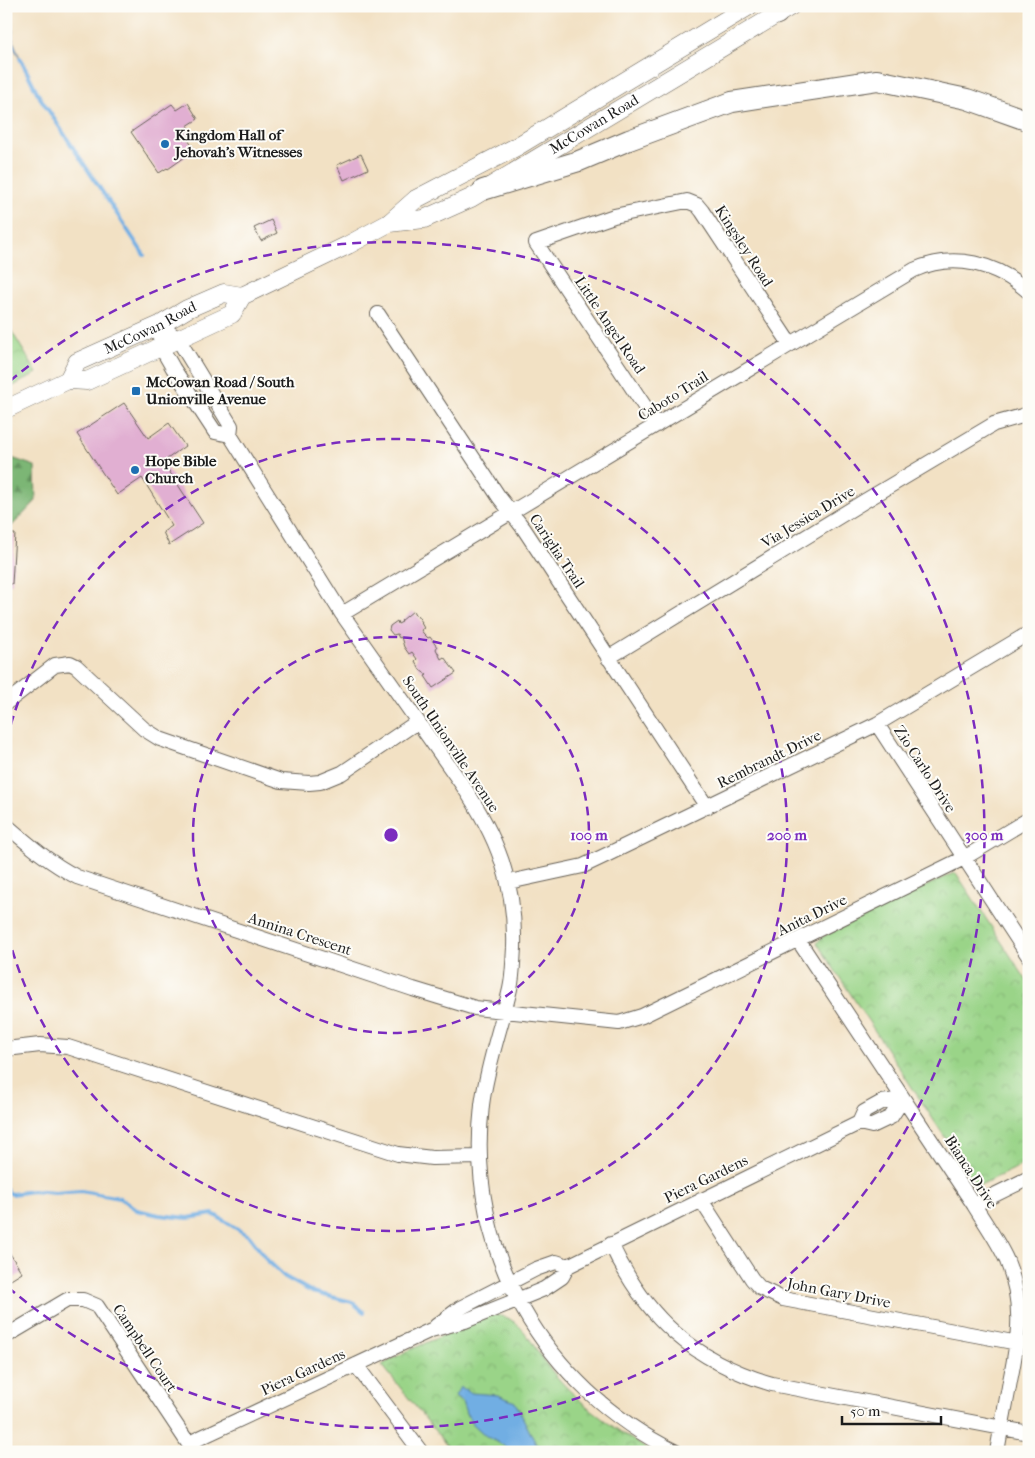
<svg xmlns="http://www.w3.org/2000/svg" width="1035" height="1458" viewBox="0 0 1035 1458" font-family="'IM FELL French Canon',serif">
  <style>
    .forest { fill: url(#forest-firs); stroke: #4c6948 }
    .park { fill: url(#park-crowns); stroke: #5b7852 }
    .water { fill: #71aee3; stroke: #466580 }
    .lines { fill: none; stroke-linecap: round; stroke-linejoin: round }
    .stream { stroke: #71aee3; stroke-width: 4 }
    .building { fill: #e1afd2 }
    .minor-casing { stroke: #676157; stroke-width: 16 }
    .major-casing { stroke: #676157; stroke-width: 19 }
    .highway-casing { stroke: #676157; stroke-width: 22 }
    .minor { stroke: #fff; stroke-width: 14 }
    .major { stroke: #fff; stroke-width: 18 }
    .highway { stroke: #fff; stroke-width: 20 }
    .ring { fill: none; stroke: #7b2cbf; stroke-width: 2.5; stroke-dasharray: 9 6 }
    .poi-dot { fill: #1f6fb2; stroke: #fdfcf7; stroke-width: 2 }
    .labels { text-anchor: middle; stroke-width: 4; stroke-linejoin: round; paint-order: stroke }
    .street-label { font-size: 15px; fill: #1c1c1c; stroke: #fdfcf7 }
    .poi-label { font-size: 15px; font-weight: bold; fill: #1c1c1c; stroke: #fdfcf7; text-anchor: start }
    .centre { fill: #7b2cbf; stroke: #fdfcf7; stroke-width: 2.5 }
    .ring-label { font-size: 15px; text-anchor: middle; font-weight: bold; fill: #7b2cbf; stroke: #fdfcf7; stroke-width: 4; stroke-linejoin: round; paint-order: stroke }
  </style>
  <defs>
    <pattern id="forest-firs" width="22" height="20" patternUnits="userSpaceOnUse" patternTransform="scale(1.25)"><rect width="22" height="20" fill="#7bb674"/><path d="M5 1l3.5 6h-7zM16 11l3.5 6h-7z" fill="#64935e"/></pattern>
    <pattern id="park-crowns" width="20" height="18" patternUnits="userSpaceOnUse" patternTransform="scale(1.25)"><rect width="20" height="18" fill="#9ad488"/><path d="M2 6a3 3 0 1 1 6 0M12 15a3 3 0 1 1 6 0" fill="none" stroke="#84b575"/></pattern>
  </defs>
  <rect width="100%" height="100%" fill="#fdfcf7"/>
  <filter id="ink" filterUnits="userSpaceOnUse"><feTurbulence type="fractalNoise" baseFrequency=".02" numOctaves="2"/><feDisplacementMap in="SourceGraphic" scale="10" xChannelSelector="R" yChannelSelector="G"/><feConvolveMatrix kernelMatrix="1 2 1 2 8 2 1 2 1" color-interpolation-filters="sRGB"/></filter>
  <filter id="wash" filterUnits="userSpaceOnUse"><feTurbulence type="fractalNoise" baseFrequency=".0096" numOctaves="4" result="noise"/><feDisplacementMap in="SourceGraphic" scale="20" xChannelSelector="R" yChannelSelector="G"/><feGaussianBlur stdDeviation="1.12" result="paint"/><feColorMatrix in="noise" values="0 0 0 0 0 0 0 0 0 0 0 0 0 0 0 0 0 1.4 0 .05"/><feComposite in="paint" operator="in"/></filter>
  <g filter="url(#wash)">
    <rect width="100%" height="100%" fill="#f2e1c4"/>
    <!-- forest -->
    <path class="forest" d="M6 456 35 466 36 501 6 532Z"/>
    <!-- park -->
    <path class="park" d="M6 322 37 373 6 390Z
      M956 873 1029 984V1162L980 1185 973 1180 817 943 822 937 949 875Z
      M496 1315C522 1318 530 1342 544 1361 572 1399 612 1428 652 1452H452L382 1365 405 1352 488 1316Z"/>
    <!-- water -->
    <path class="water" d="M6 26 13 29 12 37 20 58 13 47 10 31 6 29Z
      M460 1387 472 1393 498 1395 515 1402 536 1444 554 1452H511L503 1445 487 1437 473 1424 466 1413 462 1401 455 1396Z"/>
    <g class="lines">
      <!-- stream -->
      <path class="stream" d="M20 58 39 96 144 255
        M6 1189 7 1192 12 1194 32 1191 55 1193 81 1191 120 1198 137 1210 159 1215 188 1218 213 1214 249 1236 268 1261 285 1277 312 1292 352 1302 364 1312"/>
    </g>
    <g id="blocks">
      <!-- building -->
      <path class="building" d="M188 103 198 119 187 126 192 133 186 137 195 150 168 169 167 168 159 173 131 132 172 104 177 110Z
        M361 154 368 169 344 180 337 165Z
        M271 220 277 233 261 241 254 228Z
        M124 403 148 438 169 423 185 446 163 462 203 523 169 545 163 532 172 526 142 478 117 495 77 434Z
        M6 534H15L12 584H6Z
        M413 611 416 616 417 615 422 622 421 623 424 628 421 630 423 633 428 638 430 637 437 647 436 649 441 659 444 657 456 673 433 688 425 676 427 675 420 670 415 661 417 659 412 652 409 654 404 647 401 637 399 638 397 634 393 635 389 630 390 626 397 621 398 624 402 622 401 621Z
        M6 1247 22 1273 6 1283Z"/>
    </g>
  </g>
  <g filter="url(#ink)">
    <use href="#blocks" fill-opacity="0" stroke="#676157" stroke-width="1"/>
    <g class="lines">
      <defs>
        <path id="minor" d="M378 314 499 497 524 529 707 807
          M160 325 178 339 231 426 230 435 342 614 461 783C497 836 516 883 514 948 513 961 513 976 510 989 501 1028 487 1065 482 1105 465 1252 544 1387 676 1452
          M160 337 161 347 173 368 215 432 230 435
          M657 425 536 243 614 216 687 201 697 205 702 211 790 344
          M342 614 914 270C954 252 996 263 1029 292
          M608 658 863 502 994 424 1029 414
          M6 703 55 665 70 663 76 666 144 729 160 739 281 781 309 783 320 782 342 773 417 722
          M877 724 1029 957
          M6 825C29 845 50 863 77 877L413 989 475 1008 619 1023 642 1016 964 858 1029 819
          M509 882 583 866 602 857 877 724 1029 633
          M798 940 974 1205C985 1223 998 1241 1007 1261 1024 1303 1019 1337 1010 1381 1006 1404 1001 1428 997 1452
          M6 1049 40 1045 68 1047 398 1154 432 1158 480 1157
          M859 1123 864 1112 882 1102 903 1099
          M701 1200 752 1279 760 1288 783 1299 1018 1343
          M974 1205 1029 1178
          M611 1244C645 1317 693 1361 772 1384L1029 1433
          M436 1326 460 1308 536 1269 556 1262 568 1266
          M6 1336 67 1300H83L97 1306 194 1452
          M356 1365 421 1452
          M189 1443 431 1330 465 1321 544 1289 562 1277 568 1266 859 1123 872 1126 891 1117 903 1099"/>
        <g id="major">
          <path id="s1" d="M389 223 424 219 471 198 791 6"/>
          <path id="s2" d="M68 380 77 362 160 325 187 309 224 293 242 296"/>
          <path d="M6 409 68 380 87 381 232 314 242 296 348 245 389 223 416 199 516 147 749 6"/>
        </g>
        <path id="highway" d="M773 6 777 14
          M483 190 579 161 629 140 732 102 877 80 967 99 1029 121"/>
      </defs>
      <!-- minor casing -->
      <use href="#minor" class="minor-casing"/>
      <!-- major casing -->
      <use href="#major" class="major-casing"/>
      <!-- highway casing -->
      <use href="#highway" class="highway-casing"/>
      <!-- minor -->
      <use href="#minor" class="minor"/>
      <!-- major -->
      <use href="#major" class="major"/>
      <!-- highway -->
      <use href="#highway" class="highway"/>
    </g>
  </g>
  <!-- distance rings -->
  <g class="ring">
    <circle cx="391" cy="835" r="198"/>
    <path d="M7 739A396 396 0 1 1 7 931"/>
    <path d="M10 381A593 593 0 1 1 10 1289"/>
  </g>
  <!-- markers -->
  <g class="poi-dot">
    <circle cx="165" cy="144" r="5"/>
    <rect x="131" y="386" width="10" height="10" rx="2.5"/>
    <circle cx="135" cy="470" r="5"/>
  </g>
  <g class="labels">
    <!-- street labels -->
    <g class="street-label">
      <text dy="5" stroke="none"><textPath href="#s1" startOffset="230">McCowan Road</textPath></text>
      <text transform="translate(744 246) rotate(57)" y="5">Kingsley Road</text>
      <text transform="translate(610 325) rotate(56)" y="5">Little Angel Road</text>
      <text dy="5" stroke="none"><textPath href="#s2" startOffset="101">McCowan Road</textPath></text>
      <text transform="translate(673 396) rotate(-32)" y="5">Caboto Trail</text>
      <text transform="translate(808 517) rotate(-31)" y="5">Via Jessica Drive</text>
      <text transform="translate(557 551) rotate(56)" y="5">Cariglia Trail</text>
      <text transform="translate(451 744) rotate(56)" y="5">South Unionville Avenue</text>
      <text transform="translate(769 759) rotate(-26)" y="5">Rembrandt Drive</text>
      <text transform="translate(925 769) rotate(57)" y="5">Zio Carlo Drive</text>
      <text transform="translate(812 915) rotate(-26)" y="5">Anita Drive</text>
      <text transform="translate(300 934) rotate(18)" y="5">Annina Crescent</text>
      <text transform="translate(971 1172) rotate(57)" y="5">Bianca Drive</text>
      <text transform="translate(706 1179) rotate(-26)" y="5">Piera Gardens</text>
      <text transform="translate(839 1293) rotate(11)" y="5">John Gary Drive</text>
      <text transform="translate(145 1348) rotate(56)" y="5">Campbell Court</text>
      <text transform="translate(303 1372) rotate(-25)" y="5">Piera Gardens</text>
    </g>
    <!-- poi labels -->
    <g class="poi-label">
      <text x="175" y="140">Kingdom Hall of<tspan x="175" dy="17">Jehovah's Witnesses</tspan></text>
      <text x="146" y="387">McCowan Road / South<tspan x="146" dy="17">Unionville Avenue</tspan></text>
      <text x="145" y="466">Hope Bible<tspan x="145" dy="17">Church</tspan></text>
    </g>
  </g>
  <circle cx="391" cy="835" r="8" class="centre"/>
  <g class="ring-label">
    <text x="589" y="840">100 m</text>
    <text x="787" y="840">200 m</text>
    <text x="984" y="840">300 m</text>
  </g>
  <!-- margin -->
  <rect width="1035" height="1458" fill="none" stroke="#fdfcf7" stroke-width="25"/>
  <!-- scale -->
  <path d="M842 1416v8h99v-8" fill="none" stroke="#1c1c1c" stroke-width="2.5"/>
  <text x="850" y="1416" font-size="15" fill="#1c1c1c" stroke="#fdfcf7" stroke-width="4" paint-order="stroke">50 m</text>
</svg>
